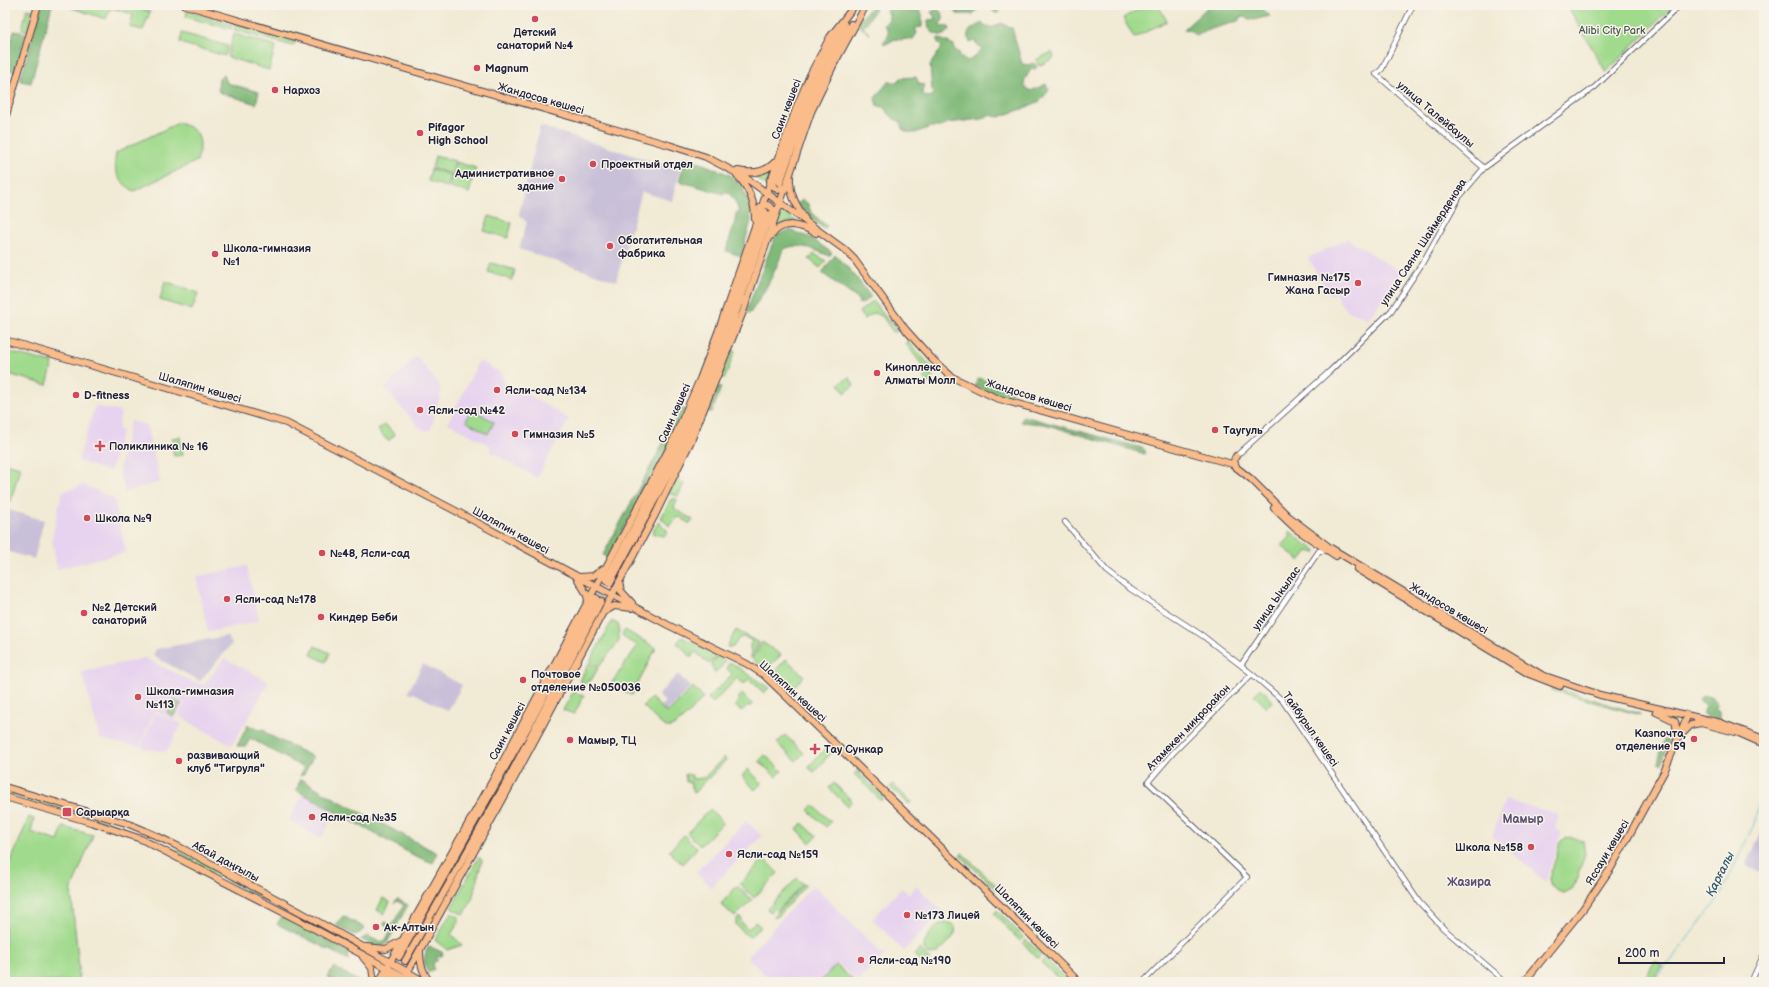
<svg xmlns="http://www.w3.org/2000/svg" width="1769" height="987" viewBox="0 0 1769 987" font-family="'Balsamiq Sans',sans-serif">
  <style>
    .built { fill: #e7d2ef }
    .industrial { fill: #c8bfd8 }
    .green { fill: #a0da8c; stroke: #617e64 }
    .forest { fill: #80ba78; stroke: #516e5a }
    .lines { fill: none; stroke-linecap: round; stroke-linejoin: round }
    .stream { stroke: #51bdcc; stroke-width: 1 }
    .major-tunnel { stroke: #c8c2b5; stroke-width: 6; stroke-dasharray: 6 3; stroke-linecap: butt }
    .minor-casing { stroke: #414052; stroke-width: 6 }
    .major-casing { stroke: #414052; stroke-width: 8 }
    .minor { stroke: #fff; stroke-width: 4.5 }
    .major { stroke: #f9bc8a; stroke-width: 6 }
    .poi-dot { fill: #d1495b; stroke: #f7f3e8; stroke-width: 1.5 }
    .labels { text-anchor: middle; stroke-width: 3; stroke-linejoin: round; paint-order: stroke }
    .park-label { font-size: 11px; fill: #485953; stroke: #f7f3e8 }
    .poi-label { font-size: 11px; font-weight: bold; fill: #22223b; stroke: #f7f3e8; text-anchor: start }
    .street-label { font-size: 11px; fill: #22223b; stroke: #f7f3e8 }
    .neighbourhood-label { font-size: 12px; font-weight: bold; fill: #594f77; stroke: #f7f3e8 }
    .water-label { font-size: 12px; font-style: italic; fill: #32586e; stroke: #f7f3e8 }
  </style>
  <rect width="100%" height="100%" fill="#f7f3e8"/>
  <filter id="ink" filterUnits="userSpaceOnUse"><feTurbulence type="fractalNoise" baseFrequency=".025" numOctaves="2"/><feDisplacementMap in="SourceGraphic" scale="8" xChannelSelector="R" yChannelSelector="G"/><feConvolveMatrix kernelMatrix="1 2 1 2 8 2 1 2 1" color-interpolation-filters="sRGB"/></filter>
  <filter id="wash" filterUnits="userSpaceOnUse"><feTurbulence type="fractalNoise" baseFrequency=".012" numOctaves="4" result="noise"/><feDisplacementMap in="SourceGraphic" scale="16" xChannelSelector="R" yChannelSelector="G"/><feGaussianBlur stdDeviation="0.9" result="paint"/><feColorMatrix in="noise" values="0 0 0 0 0 0 0 0 0 0 0 0 0 0 0 0 0 1.4 0 .05"/><feComposite in="paint" operator="in"/></filter>
  <g filter="url(#wash)">
    <rect width="100%" height="100%" fill="#f1ead4"/>
    <!-- built -->
    <path class="built" d="M1348 239 1400 272 1369 319 1350 312 1341 304 1335 293 1330 296 1308 258Z
      M416 356 440 386 441 392 431 429 426 431 419 427 385 389Z
      M479 361 502 374 504 381 502 384 528 395 569 419 537 478 489 451 491 446 448 423Z
      M95 406 121 412 118 429 122 431 110 472 78 461Z
      M130 421 146 425 160 482 125 492 119 470Z
      M84 485 114 499 126 552 57 569 52 538 62 492Z
      M247 566 259 621 208 632 196 577Z
      M145 658 193 682 204 685 224 658 269 682 232 746 179 716 186 697 175 720 155 711 139 747 100 739 82 672Z
      M156 713 182 724 166 752 143 748 141 745Z
      M303 794 335 813 321 839 289 820Z
      M1505 800 1558 814 1555 829 1561 832 1546 882 1492 836Z
      M746 821 762 836 711 887 696 872Z
      M813 885 884 956 859 982 838 964 821 981 822 982H773L747 957Z
      M916 886 942 911 904 951 872 919 902 888 908 894Z"/>
    <!-- industrial -->
    <path class="industrial" d="M540 126 680 170 672 201 642 192 616 281 519 249 527 223 519 214Z
      M5 509 44 520 34 559 5 551Z
      M227 636 232 644 200 681 153 656 156 649Z
      M423 664 462 685 448 711 414 693 411 694 408 692Z
      M678 674 691 687 666 712 660 706 665 702 658 695Z
      M1764 826V868L1761 873 1746 866Z"/>
    <!-- green -->
    <path class="green" d="M70 5H129L150 12 143 30 130 27 133 14 111 8 106 19 69 7Z
      M1146 5H1158L1167 21 1134 38 1123 18Z
      M1567 5H1674L1606 72Z
      M27 9 33 10 27 31 22 29Z
      M187 11 232 25 231 29 186 17Z
      M236 24 294 41 295 43 293 46 234 30Z
      M182 33 228 46 225 56 180 43Z
      M234 34 276 46 269 70 227 57Z
      M1052 52 1054 58 1039 66 1036 60Z
      M178 123C199 128 204 140 197 161L134 191C118 181 113 172 116 153Z
      M435 156 455 161 451 174 432 168Z
      M456 162 476 168 472 180 453 174Z
      M772 168 766 185 751 175Z
      M431 169 451 175 447 187 428 181Z
      M452 175 472 181 469 193 449 187Z
      M780 209 797 222H787L773 229Z
      M489 216 512 223 508 238 484 231Z
      M814 254 826 261 820 268 809 259Z
      M491 263 515 270 512 280 488 272Z
      M165 281 198 293 192 310 160 300Z
      M873 301 897 331 896 332H893L882 316 874 313 864 319 859 312Z
      M908 341 935 371 928 384 925 379 923 366 906 344Z
      M732 350 735 351 726 375 725 378 721 377Z
      M5 351 53 363 47 385 5 373Z
      M849 377 854 385 845 393 839 384Z
      M472 409 494 422 488 434 466 421Z
      M385 424 395 435 388 441 378 430Z
      M180 437 183 455 174 456 171 438Z
      M5 463 20 467 11 501 5 500Z
      M677 477 684 484 678 496 668 493Z
      M671 499H677L674 507 675 509 693 520 690 524 680 517 676 518 669 526 661 518Z
      M659 522 667 530V534L663 536 652 533Z
      M1290 531 1304 543 1316 550 1315 553 1308 551 1300 561 1282 546 1290 537Z
      M612 621 619 625V641L601 664 598 666 590 661Z
      M625 630 656 648 632 695 611 684 638 645 627 640 622 635Z
      M736 630 759 643 751 658 750 645 752 641 745 637 739 638 733 647H727Z
      M682 637 717 656 709 664 696 652 691 657 677 643Z
      M762 642 781 655 767 669 752 659Z
      M315 646 330 653 326 662 311 655Z
      M718 656 725 661V662L715 673 711 664Z
      M786 659 804 676 793 688 775 671Z
      M730 662 769 688 764 693 749 679 744 684 737 678 713 703 708 698 732 674 726 668Z
      M589 663 598 668 592 679 584 684 580 681Z
      M693 687 703 698C697 704 676 730 667 727 659 725 650 712 643 706L651 698 667 713Z
      M1553 687 1640 714V715L1551 690Z
      M1261 688 1273 701 1266 707 1254 695Z
      M573 692 584 696 574 714 563 710Z
      M742 694 752 704 751 706H747L743 710H739L735 705 740 700 738 698Z
      M174 700 181 704 173 716 167 712Z
      M785 735 804 753 796 761 777 743Z
      M827 747 832 752 814 772 808 767Z
      M765 755 782 771 776 777 759 761Z
      M724 757 726 760 694 793 690 782H686L685 774 692 775V779L704 778Z
      M748 769 762 783 755 790 742 776Z
      M857 771 884 797 881 801 854 774Z
      M834 783 852 801 847 806 829 788Z
      M893 784 911 802 909 804 890 787Z
      M5 791 125 827V828L102 823 5 794Z
      M813 805 831 822 826 827 808 810Z
      M710 809 723 823 700 846 687 833Z
      M29 817 34 819 31 832 58 841 63 827 93 835 71 891 79 968 78 982H5V876Z
      M802 823 817 836 810 843 797 829Z
      M145 835 195 859 194 862 145 839 144 837Z
      M684 835 697 848 682 864 669 851Z
      M1572 837 1583 841 1585 854 1575 884 1572 889 1564 893C1555 891 1551 887 1550 878L1560 842 1565 838Z
      M962 853 1000 889 998 891 960 855Z
      M479 857 482 860 472 899 464 915 451 908Z
      M764 859 778 873 754 898 740 884Z
      M198 860 301 916 302 917 299 918 196 864Z
      M797 878 803 884 777 911 774 908 770 912 767 909Z
      M804 884 806 885 777 917H773Z
      M737 886 752 900 735 917 721 904Z
      M383 898 390 902 384 914 377 910Z
      M997 910 1024 938 1020 941 994 914Z
      M451 913 459 917V922L451 934 462 945 447 950 435 940Z
      M740 917 742 919 740 921 748 929 755 922 761 927 749 937 736 925V920Z
      M946 922C969 927 944 947 936 954L929 955 924 949C923 939 936 924 946 922Z
      M1026 940 1042 955 1038 959 1023 943Z
      M920 949 930 959 924 965 914 955Z
      M1045 958 1069 982H1062L1041 962Z
      M1655 961 1663 967 1651 982 1645 977Z
      M836 965 855 982H824L822 980Z"/>
    <!-- forest -->
    <path class="forest" d="M42 5H52L31 83 20 81Z
      M873 5H876V8L863 28 870 34 859 26V21Z
      M888 5H912L917 11H920L922 14V27L915 28 917 33 913 39C907 38 901 41 895 39L886 44 883 43 888 36V30L884 25 889 19V14L886 10 890 8Z
      M951 5H1000V11L996 14 987 5H982L973 14H957Z
      M1210 5H1259L1270 16 1253 20 1240 16V20C1225 26 1210 28 1196 35L1189 30 1184 29Z
      M935 10H939L943 15V20L939 25 942 27 947 26 950 28 949 31 942 36C933 33 928 32 928 20L936 19 931 12Z
      M982 23 984 26C992 28 995 28 1001 23L1012 28 1022 64 1028 65 1034 63 1037 66 1035 69H1031L1024 81 1025 87 1031 91 1046 84 1049 90 1040 101 1022 109 999 117 989 115 981 119 947 123 940 127H930L915 133 908 132 902 129 901 122 894 119 883 107 877 106 875 98 888 82H897L901 78 916 77 919 84 925 85 922 91 923 96 930 97 935 93 932 90 930 65 942 47 938 43V38L954 45V50L959 52 960 56 968 61 976 56 982 49 974 41 970 42C963 32 974 27 982 23Z
      M14 31 26 33 16 70 13 71 5 68V66Z
      M224 75 227 83 259 92 256 104 219 92 218 89 219 78Z
      M686 157 730 175 742 186 750 207 751 221 741 256 726 251 735 221 736 213H739C737 203 733 196 725 191L723 194 679 181Z
      M803 200 808 204 811 213 827 226 824 229 802 211 797 204Z
      M790 230 811 238 832 253 829 256C816 250 796 241 783 250 775 273 764 293 750 313L746 312 773 242 777 235Z
      M835 255 852 272 871 297 861 304 858 303 859 300 822 273Z
      M979 378 1013 393 1007 399 975 386Z
      M718 386 721 387 712 412H708Z
      M682 408 686 410 654 475 607 558 603 555Z
      M1023 416 1142 448 1145 450V454L1044 424 1021 422Z
      M1704 695 1712 698 1718 705 1715 708 1719 712V720L1702 714 1706 707 1699 699Z
      M248 725 260 730 264 729 267 734 313 757 304 774 300 776 304 768 250 738 246 746H237Z
      M1664 739 1669 740 1662 764 1658 763Z
      M301 779 341 802 437 853 433 863 415 856 296 790Z
      M397 899 408 905 387 943 383 946 375 947 361 939 368 936 379 942 386 940 392 929 384 925 385 922 392 925 404 905 397 901 394 904Z
      M282 916 347 951 349 960 277 924Z
      M343 916 365 928 360 933 354 935 336 925Z
      M428 946 442 952 443 955 436 958 438 960 433 963 434 969 428 973C422 963 424 957 428 946Z
      M334 967 360 982H335L327 977Z"/>
    <g class="lines">
      <!-- stream -->
      <path class="stream" d="M1654 982 1720 896 1754 824 1764 782"/>
    </g>
  </g>
  <g filter="url(#ink)">
    <g class="lines">
      <!-- major-tunnel -->
      <path class="major-tunnel" d="M766 210 775 182
        M770 212 780 185
        M596 598 606 580
        M601 601 610 583"/>
      <defs>
        <path id="minor" d="M1413 5 1382 69 1376 74 1484 168
          M1234 458 1330 371 1391 311 1423 262 1460 196 1484 168 1595 87 1680 5
          M1065 522 1107 571 1126 586 1203 636 1252 674 1282 700 1419 902 1443 928 1506 982
          M1241 665 1319 551 1327 550
          M1143 982 1247 877 1148 782 1173 753 1252 674
          M1751 982 1764 954"/>
        <path id="major" d="M185 5 669 145 706 157 746 178 845 250 854 259 906 330 932 359 952 377 996 398 1232 464 1251 479 1288 516 1329 547 1542 675 1600 695 1721 723 1764 739
          M5 119 38 5
          M738 171C752 174 765 173 775 162
          M737 175C748 187 755 203 755 219
          M790 178C789 194 797 206 805 219
          M770 180 772 185 778 190 785 187
          M775 181C794 126 814 73 844 24
          M780 183C799 127 819 74 851 24
          M760 208 763 205H768L773 209 776 214
          M771 236C783 219 800 225 816 233
          M5 340 286 423 452 509 668 625 747 664 764 675 788 698 1079 982
          M1236 466 1234 461 1236 456
          M1274 508 1296 529 1336 556
          M1357 569 1529 674 1560 686
          M580 577 593 576 603 569
          M577 578 586 593 588 600
          M606 580C635 526 665 472 690 416 720 350 742 280 765 211
          M619 582 621 591 632 603
          M610 583C639 529 670 475 695 419 724 352 746 283 770 214
          M604 612 614 606 632 608
          M1656 712 1675 721 1678 737
          M1697 722 1739 733 1764 744
          M1682 734 1691 725 1701 723
          M5 787 129 824C171 841 210 863 250 885 309 916 367 949 425 982
          M5 797 94 823 141 839 300 921 413 982
          M366 947 386 949 401 941
          M420 950C420 963 422 972 430 982
          M363 957 372 968 374 982
          M399 957 529 725 596 598
          M405 961 507 781 601 601
          M386 971 403 981
          M379 982 494 778 671 445 700 379 718 332 797 106 810 75 830 37 855 5
          M386 982 388 977
          M402 982 508 790 655 515 691 441 743 312 811 112 834 64 866 5
          M1524 982 1583 909 1611 868 1664 772 1686 719"/>
      </defs>
      <!-- minor casing -->
      <use href="#minor" class="minor-casing"/>
      <!-- major casing -->
      <use href="#major" class="major-casing"/>
      <!-- minor -->
      <use href="#minor" class="minor"/>
      <!-- major -->
      <use href="#major" class="major"/>
    </g>
  </g>
  <!-- markers -->
  <g class="poi-dot">
    <circle cx="535" cy="19" r="4"/>
    <circle cx="477" cy="68" r="4"/>
    <circle cx="275" cy="90" r="4"/>
    <circle cx="420" cy="133" r="4"/>
    <circle cx="593" cy="164" r="4"/>
    <circle cx="562" cy="179" r="4"/>
    <circle cx="610" cy="246" r="4"/>
    <circle cx="215" cy="254" r="4"/>
    <circle cx="1358" cy="283" r="4"/>
    <circle cx="877" cy="373" r="4"/>
    <circle cx="497" cy="390" r="4"/>
    <circle cx="76" cy="395" r="4"/>
    <circle cx="420" cy="410" r="4"/>
    <circle cx="1215" cy="430" r="4"/>
    <circle cx="515" cy="434" r="4"/>
    <path d="M98 440h4v4h4v4h-4v4h-4v-4h-4v-4h4z"/>
    <circle cx="87" cy="518" r="4"/>
    <circle cx="322" cy="553" r="4"/>
    <circle cx="227" cy="599" r="4"/>
    <circle cx="84" cy="613" r="4"/>
    <circle cx="321" cy="617" r="4"/>
    <circle cx="523" cy="680" r="4"/>
    <circle cx="138" cy="697" r="4"/>
    <circle cx="1694" cy="739" r="4"/>
    <circle cx="570" cy="740" r="4"/>
    <path d="M813 743h4v4h4v4h-4v4h-4v-4h-4v-4h4z"/>
    <circle cx="179" cy="761" r="4"/>
    <rect x="62" y="807" width="10" height="10" rx="2"/>
    <circle cx="312" cy="817" r="4"/>
    <circle cx="1531" cy="847" r="4"/>
    <circle cx="729" cy="854" r="4"/>
    <circle cx="907" cy="915" r="4"/>
    <circle cx="376" cy="927" r="4"/>
    <circle cx="861" cy="960" r="4"/>
  </g>
  <g class="labels">
    <!-- park labels -->
    <g class="park-label">
      <text x="1612" y="34">Alibi City Park</text>
    </g>
    <!-- poi labels -->
    <g class="poi-label">
      <text x="535" y="36" text-anchor="middle">Детский<tspan x="535" dy="13">санаторий №4</tspan></text>
      <text x="485" y="72">Magnum</text>
      <text x="283" y="94">Нархоз</text>
      <text x="428" y="131">Pifagor<tspan x="428" dy="13">High School</tspan></text>
      <text x="601" y="168">Проектный отдел</text>
      <text x="554" y="177" text-anchor="end">Административное<tspan x="554" dy="13">здание</tspan></text>
      <text x="618" y="244">Обогатительная<tspan x="618" dy="13">фабрика</tspan></text>
      <text x="223" y="252">Школа-гимназия<tspan x="223" dy="13">№1</tspan></text>
      <text x="1350" y="281" text-anchor="end">Гимназия №175<tspan x="1350" dy="13">Жана Гасыр</tspan></text>
      <text x="885" y="371">Киноплекс<tspan x="885" dy="13">Алматы Молл</tspan></text>
      <text x="505" y="394">Ясли-сад №134</text>
      <text x="84" y="399">D-fitness</text>
      <text x="428" y="414">Ясли-сад №42</text>
      <text x="1223" y="434">Таугуль</text>
      <text x="523" y="438">Гимназия №5</text>
      <text x="109" y="450">Поликлиника № 16</text>
      <text x="95" y="522">Школа №9</text>
      <text x="330" y="557">№48, Ясли-сад</text>
      <text x="235" y="603">Ясли-сад №178</text>
      <text x="92" y="611">№2 Детский<tspan x="92" dy="13">санаторий</tspan></text>
      <text x="329" y="621">Киндер Беби</text>
      <text x="531" y="678">Почтовое<tspan x="531" dy="13">отделение №050036</tspan></text>
      <text x="146" y="695">Школа-гимназия<tspan x="146" dy="13">№113</tspan></text>
      <text x="1686" y="737" text-anchor="end">Казпочта,<tspan x="1686" dy="13">отделение 59</tspan></text>
      <text x="578" y="744">Мамыр, ТЦ</text>
      <text x="824" y="753">Тау Сункар</text>
      <text x="187" y="759">развивающий<tspan x="187" dy="13">клуб "Тигруля"</tspan></text>
      <text x="76" y="816">Сарыарқа</text>
      <text x="320" y="821">Ясли-сад №35</text>
      <text x="1523" y="851" text-anchor="end">Школа №158</text>
      <text x="737" y="858">Ясли-сад №159</text>
      <text x="915" y="919">№173 Лицей</text>
      <text x="384" y="931">Ак-Алтын</text>
      <text x="869" y="964">Ясли-сад №190</text>
    </g>
    <!-- street labels -->
    <g class="street-label">
      <text transform="translate(541 98) rotate(16)" y="4">Жандосов көшесі</text>
      <text transform="translate(786 109) rotate(-69)" y="4">Саин көшесі</text>
      <text transform="translate(1436 114) rotate(40)" y="4">улица Талейбаулы</text>
      <text transform="translate(1423 242) rotate(-57)" y="4">улица Саяна Шаймерденова</text>
      <text transform="translate(200 387) rotate(16)" y="4">Шаляпин көшесі</text>
      <text transform="translate(1029 395) rotate(17)" y="4">Жандосов көшесі</text>
      <text transform="translate(674 413) rotate(-66)" y="4">Саин көшесі</text>
      <text transform="translate(511 530) rotate(29)" y="4">Шаляпин көшесі</text>
      <text transform="translate(1276 598) rotate(-55)" y="4">улица Ыкылас</text>
      <text transform="translate(1449 608) rotate(31)" y="4">Жандосов көшесі</text>
      <text transform="translate(793 691) rotate(42)" y="4">Шаляпин көшесі</text>
      <text transform="translate(1188 727) rotate(-46)" y="4">Атамекен микрорайон</text>
      <text transform="translate(1311 729) rotate(55)" y="4">Тайбурыл көшесі</text>
      <text transform="translate(507 731) rotate(-62)" y="4">Саин көшесі</text>
      <text transform="translate(1607 852) rotate(-59)" y="4">Яссауи көшесі</text>
      <text transform="translate(226 861) rotate(28)" y="4">Абай даңғылы</text>
      <text transform="translate(1027 916) rotate(45)" y="4">Шаляпин көшесі</text>
    </g>
    <!-- neighbourhood labels -->
    <g class="neighbourhood-label">
      <text x="1523" y="823">Мамыр</text>
      <text x="1469" y="886">Жазира</text>
    </g>
    <!-- water labels -->
    <g class="water-label">
      <text transform="translate(1720 874) rotate(-63)" y="4">Қарғалы</text>
    </g>
  </g>
  <!-- margin -->
  <rect width="1769" height="987" fill="none" stroke="#f7f3e8" stroke-width="20"/>
  <!-- scale -->
  <path d="M1619 957v6h105v-6" fill="none" stroke="#22223b" stroke-width="2"/>
  <text x="1625" y="957" font-size="12" fill="#22223b" stroke="#f7f3e8" stroke-width="3" paint-order="stroke">200 m</text>
</svg>
